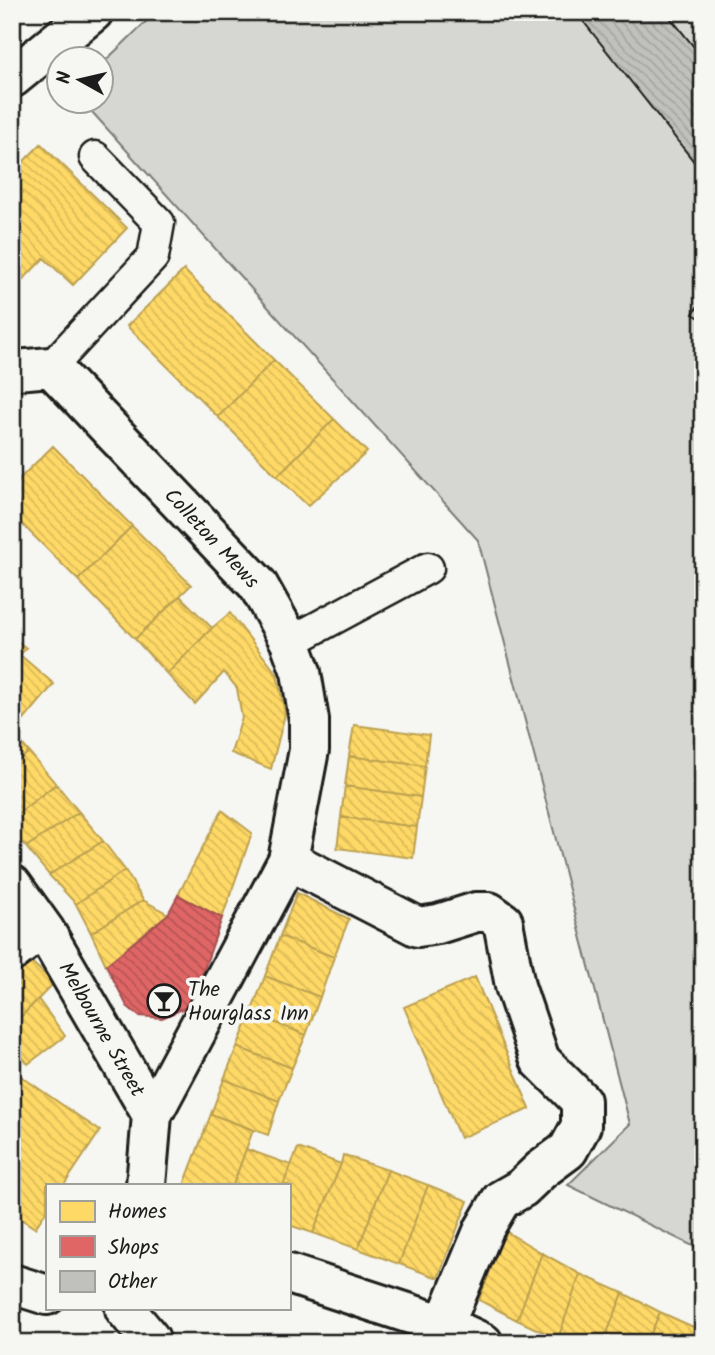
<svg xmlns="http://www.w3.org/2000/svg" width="715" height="1355" viewBox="0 0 715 1355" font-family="Kalam,sans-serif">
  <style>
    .green { fill: #d6d6d2; stroke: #797977; stroke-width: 2 }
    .homes { fill: url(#homes-back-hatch); stroke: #bba050; stroke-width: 2 }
    .shops { fill: url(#shops-back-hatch); stroke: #a55050; stroke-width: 2 }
    .building { fill: url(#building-back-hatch); stroke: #1c1c1c; stroke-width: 2 }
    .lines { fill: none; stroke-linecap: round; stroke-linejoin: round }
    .lane-casing { stroke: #1c1c1c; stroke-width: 35 }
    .street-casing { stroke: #1c1c1c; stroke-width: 44 }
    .primary-casing { stroke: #1c1c1c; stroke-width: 44 }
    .lane { stroke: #f6f6f2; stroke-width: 30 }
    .street { stroke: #f6f6f2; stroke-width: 38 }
    .primary { stroke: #f6f6f2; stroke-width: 38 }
    .labels { text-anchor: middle; stroke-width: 7; stroke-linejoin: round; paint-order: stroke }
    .street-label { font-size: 21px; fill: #1c1c1c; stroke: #f6f6f2 }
    .poi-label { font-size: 21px; fill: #1c1c1c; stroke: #f6f6f2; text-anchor: start }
  </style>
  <defs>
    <pattern id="homes-back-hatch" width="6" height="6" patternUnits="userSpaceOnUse" patternTransform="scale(1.75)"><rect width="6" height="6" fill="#ffd966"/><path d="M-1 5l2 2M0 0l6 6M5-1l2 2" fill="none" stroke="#daba58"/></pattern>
    <pattern id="shops-back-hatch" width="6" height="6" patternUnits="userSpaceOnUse" patternTransform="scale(1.75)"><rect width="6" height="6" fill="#e06666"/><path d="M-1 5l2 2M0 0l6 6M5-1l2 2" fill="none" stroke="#b55353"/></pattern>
    <pattern id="building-back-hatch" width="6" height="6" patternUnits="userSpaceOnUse" patternTransform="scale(1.75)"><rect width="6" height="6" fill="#c0c0bd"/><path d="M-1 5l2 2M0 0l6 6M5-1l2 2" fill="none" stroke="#a4a4a2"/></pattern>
  </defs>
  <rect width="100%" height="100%" fill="#f6f6f2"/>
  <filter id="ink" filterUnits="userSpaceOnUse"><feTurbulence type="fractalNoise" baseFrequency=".0143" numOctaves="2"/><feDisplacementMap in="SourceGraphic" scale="14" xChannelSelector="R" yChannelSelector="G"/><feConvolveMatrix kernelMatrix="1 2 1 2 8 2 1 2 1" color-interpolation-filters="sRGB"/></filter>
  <g filter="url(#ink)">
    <!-- green -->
    <path class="green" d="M156 12H703V1251L568 1185 630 1124 478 540 83 102H102V64Z"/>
    <!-- homes -->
    <path class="homes" d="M41 144 127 228 73 285 44 258 12 291V173Z
      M184 270 274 360 218 417 127 326Z
      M274 360 334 419 277 476 218 417Z
      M334 419 367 452 308 506 277 476Z
      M53 446 132 526 78 580 12 514V486Z
      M132 526 191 585 135 639 78 580Z
      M180 596 212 628 167 674 135 639Z
      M230 613 277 674 285 714 271 769 231 753 242 718 237 688 224 672 195 704 167 674 212 628Z
      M12 637 26 648 12 665Z
      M20 655 54 684 24 720 12 710V665Z
      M354 725 429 735 425 766 349 756Z
      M12 732 29 752 12 765Z
      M29 752 56 784 12 818V765Z
      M349 756 425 766 421 797 345 786Z
      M56 784 79 812 26 847 12 831V818Z
      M345 786 421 797 417 827 341 817Z
      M222 810 252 833 222 918 178 895Z
      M79 812 103 841 49 875 26 847Z
      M341 817 417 827 413 858 337 848Z
      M103 841 125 870 76 904 49 875Z
      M125 870 143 900 91 933 76 904Z
      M297 893 349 919 334 957 280 936Z
      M143 900 168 914 106 965 91 933Z
      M280 936 334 957 320 997 265 976Z
      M24 955 54 983 12 1026V968Z
      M265 976 320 997 306 1035 251 1013Z
      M475 977 530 1109 460 1138 404 1007Z
      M38 999 65 1036 28 1064 12 1045V1026Z
      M251 1013 306 1035 292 1068 237 1047Z
      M237 1047 292 1068 279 1101 224 1079Z
      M12 1070 100 1131 64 1185H47V1210L35 1228 12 1213Z
      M224 1079 279 1101 268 1135 211 1114Z
      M211 1114 253 1130 233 1185H184Z
      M298 1148 341 1164 313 1233 289 1225V1185H283Z
      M246 1149 291 1165 283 1185H233Z
      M343 1155 388 1170 358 1249 313 1233 341 1164Z
      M388 1170 428 1185 399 1264 358 1249Z
      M428 1185 468 1201 438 1278 399 1264Z
      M505 1231 542 1253 517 1320 479 1300Z
      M542 1253 580 1274 558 1339 517 1320Z
      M580 1274 623 1293 603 1343H565L558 1339Z
      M623 1293 660 1312 647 1343H603Z
      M660 1312 698 1329 693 1343H647Z
      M698 1329 703 1331V1343H693Z"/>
    <!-- shops -->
    <path class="shops" d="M178 895 222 918 196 992 185 1008 162 1018 139 1016 127 1006 106 965 168 914Z"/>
    <!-- building -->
    <path class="building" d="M576 12H666L703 58V173Z
      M703 298V320L693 314Z"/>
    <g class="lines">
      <defs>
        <path id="lane" d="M51 367 153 257 159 223 95 157
          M290 642 428 568
          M12 957 45 931"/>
        <path id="street" d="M16 370 51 367 258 585 290 642 301 672 309 720V750L288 860 152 1115
          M288 860 418 927 438 924 476 912H489L503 922 515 986 540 1060 581 1101V1126L568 1150 541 1170 522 1188 501 1200 484 1229 444 1325
          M12 885 45 931 152 1115 146 1185
          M289 1274 444 1325 483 1343
          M12 1284 47 1295
          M125 1309 150 1339 151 1343"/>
        <path id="primary" d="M12 78 93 12"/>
      </defs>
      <!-- lane casing -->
      <use href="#lane" class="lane-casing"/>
      <!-- street casing -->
      <use href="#street" class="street-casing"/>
      <!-- primary casing -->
      <use href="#primary" class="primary-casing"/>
      <!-- lane -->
      <use href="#lane" class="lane"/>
      <!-- street -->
      <use href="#street" class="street"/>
      <!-- primary -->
      <use href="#primary" class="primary"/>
    </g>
  </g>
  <!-- icons -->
  <defs>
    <symbol id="bar-ring" viewBox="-11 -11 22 22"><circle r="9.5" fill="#f6f6f2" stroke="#1c1c1c" stroke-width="1.5"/><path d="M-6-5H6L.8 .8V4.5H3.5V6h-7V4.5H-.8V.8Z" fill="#1c1c1c"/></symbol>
  </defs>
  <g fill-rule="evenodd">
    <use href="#bar-ring" x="145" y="982" width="38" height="38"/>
  </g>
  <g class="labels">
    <!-- street labels -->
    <g class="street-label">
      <text transform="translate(212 538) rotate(47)" y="7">Colleton Mews</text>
      <text transform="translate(102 1029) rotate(60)" y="7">Melbourne Street</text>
    </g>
    <!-- poi labels -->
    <g class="poi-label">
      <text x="188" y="996">The<tspan x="188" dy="24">Hourglass Inn</tspan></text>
    </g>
  </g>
  <!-- margin -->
  <rect width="715" height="1355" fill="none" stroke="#f6f6f2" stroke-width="42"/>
  <rect x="21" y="21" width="673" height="1313" fill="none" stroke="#1c1c1c" stroke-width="2.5" filter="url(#ink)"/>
  <!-- legend -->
  <rect x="46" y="1184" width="245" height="126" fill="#f6f6f2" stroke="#9f9f9c" stroke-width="2"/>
  <rect x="60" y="1201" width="35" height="21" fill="#ffd966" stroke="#9f9f9c" stroke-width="2"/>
  <text x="108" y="1218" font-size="21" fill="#1c1c1c">Homes</text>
  <rect x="60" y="1236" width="35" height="21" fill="#e06666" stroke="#9f9f9c" stroke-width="2"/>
  <text x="108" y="1254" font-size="21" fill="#1c1c1c">Shops</text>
  <rect x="60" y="1271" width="35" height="21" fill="#c0c0bd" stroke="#9f9f9c" stroke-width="2"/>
  <text x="108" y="1288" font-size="21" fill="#1c1c1c">Other</text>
  <!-- north arrow -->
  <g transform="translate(80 80) rotate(278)"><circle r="33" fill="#f6f6f2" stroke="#9f9f9c" stroke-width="2"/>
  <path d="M0-5L12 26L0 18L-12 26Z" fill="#1c1c1c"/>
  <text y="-10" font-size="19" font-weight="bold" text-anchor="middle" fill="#1c1c1c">N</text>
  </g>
</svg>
